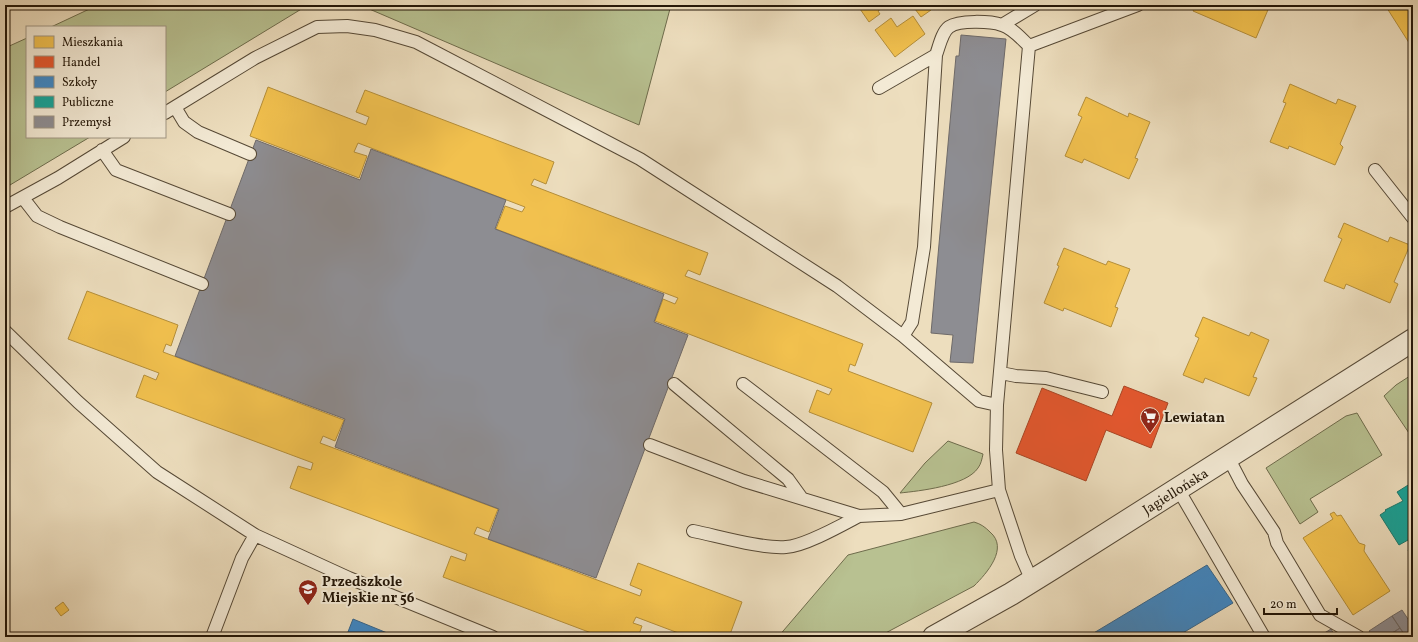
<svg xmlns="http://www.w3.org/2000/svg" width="1418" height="642" viewBox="0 0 1418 642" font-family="Vollkorn,serif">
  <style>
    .green { fill: #b8c191; stroke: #6e6c4c }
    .homes { fill: #f2c14e; stroke: #b48e39 }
    .shops { fill: #e4572e; stroke: #aa4423 }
    .schools { fill: #3f88c5; stroke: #37668c }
    .public { fill: #17a398; stroke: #1b796d }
    .industry { fill: #8d8d92; stroke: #6e6a69 }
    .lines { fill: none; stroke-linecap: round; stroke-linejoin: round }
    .service-casing { stroke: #564936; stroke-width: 14 }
    .tertiary-casing { stroke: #564936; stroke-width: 24 }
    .service { stroke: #f3ead5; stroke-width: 12 }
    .tertiary { stroke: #f3ead5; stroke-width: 22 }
    .labels { text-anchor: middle; stroke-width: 4; stroke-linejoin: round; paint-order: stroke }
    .poi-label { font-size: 14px; font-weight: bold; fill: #241708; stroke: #f3ead5; text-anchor: start }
    .street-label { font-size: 14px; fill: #241708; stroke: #f3ead5 }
  </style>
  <rect width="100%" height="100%" fill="#eddebe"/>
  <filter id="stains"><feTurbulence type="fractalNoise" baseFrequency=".005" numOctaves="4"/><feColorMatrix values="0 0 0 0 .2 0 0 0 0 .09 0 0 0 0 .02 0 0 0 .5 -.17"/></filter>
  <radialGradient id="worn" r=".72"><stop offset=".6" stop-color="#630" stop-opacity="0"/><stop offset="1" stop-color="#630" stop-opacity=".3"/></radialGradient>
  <!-- green -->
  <path class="green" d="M98 5H308L165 92V27H51Z
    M360 5H671L639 125Z
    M27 38V137H90L5 188V48Z
    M1413 374V435L1411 436 1384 396 1396 385Z
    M1357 413 1382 455 1310 499 1318 512 1300 524 1266 468 1346 416Z
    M948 441 983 454C982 459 981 464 978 468 966 486 919 491 900 493L925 463Z
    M974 522C981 524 985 527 990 532 1009 548 987 573 974 586L878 637H778L848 555Z"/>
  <!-- homes -->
  <path class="homes" d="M887 5 878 11 880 14 869 22 858 6Z
    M912 5H927L931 10 921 17Z
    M1196 5H1270L1256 38 1193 11Z
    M1385 5H1413V49Z
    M913 16 925 34 895 57 875 30 891 18 897 27Z
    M1290 84 1336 104 1338 99 1356 106 1340 144 1343 147 1335 165 1289 146 1288 149 1270 142 1286 103 1283 102Z
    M268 87 366 125 369 117 356 112 365 90 554 162 546 184 534 179 531 185 708 253 700 275 688 270 685 276 863 344 855 366 850 364 848 371 932 403 913 452 809 412 817 390 829 395 832 389 655 321 663 299 675 304 678 298 496 229 505 206 522 212 525 207 358 143 354 152 367 156 359 178 250 136Z
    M1086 97 1128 117 1129 113 1150 122 1135 158 1138 159 1129 179 1084 159 1082 163 1065 156 1082 117 1078 115Z
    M1344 223 1388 242 1390 237 1410 245 1394 282 1398 284 1390 303 1346 284 1344 289 1324 281 1342 239 1338 237Z
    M1064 248 1106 265 1108 261 1130 269 1115 307 1118 308 1111 327 1064 308 1063 311 1044 303 1059 266 1057 265Z
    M87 291 178 325 171 346 166 344 163 352 344 420 335 441 323 436 320 443 498 509 489 532 477 527 474 534 640 596 642 590 630 585 638 563 742 602 729 637H689L636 617 633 623 642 626 638 637H602L443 577 451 556 465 561 467 554 290 488 298 466 311 470 313 463 136 397 144 375 156 380 159 373 68 339Z
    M1203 317 1249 336 1251 332 1269 340 1253 377 1257 378 1249 396 1205 378 1203 383 1183 375 1199 338 1195 336Z
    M1334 512 1337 516 1341 515 1359 543 1365 545 1364 551 1390 591 1353 615 1303 538 1333 519 1330 514Z
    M63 602 69 610 61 616 55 608Z"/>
  <!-- shops -->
  <path class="shops" d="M1124 386 1168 403 1151 448 1106 430 1086 481 1016 453 1042 388 1112 416Z"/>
  <!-- schools -->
  <path class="schools" d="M1207 565 1233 603 1176 637H1087Z
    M353 619 397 637H346Z"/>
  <!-- public -->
  <path class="public" d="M1413 482V558L1408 550 1413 548 1408 540 1399 545 1380 515 1386 511 1385 510 1403 501 1397 492Z"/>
  <!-- industry -->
  <path class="industry" d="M961 35 1006 39 973 363 950 362 953 335 931 333 956 56H959Z
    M256 140 360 180 371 149 506 200 495 229 664 294 654 322 688 335 596 578 488 539 499 509 335 447 345 419 175 356Z
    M1402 610 1410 622 1413 619V635L1411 637H1406L1392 616Z
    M1392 616 1400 628 1386 637H1373L1369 631Z
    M1400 628 1406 637H1386Z
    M1331 629 1336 637H1322L1321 635Z"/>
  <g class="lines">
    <defs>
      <path id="service" d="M1002 25 1035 5
        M1029 46 1138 5
        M879 88 936 55
        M175 107 184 122 198 132 250 154
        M165 113 255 58 317 27 347 26 375 30 416 42 640 159 837 286 903 336 979 401 997 405
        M102 150 116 170 229 214
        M1375 170 1413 218
        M23 198 37 216 60 227 202 284
        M5 207 58 178 124 137
        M5 331 78 402 157 472 255 535 349 578 493 637
        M903 336 912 322 924 247 936 55C939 47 942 32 949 27 959 20 990 21 1002 25 1012 28 1021 38 1029 46L997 405 996 450 999 490 1021 556 1032 581
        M1001 373 1016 376 1046 378 1102 392
        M674 384 788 479 801 497
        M743 384 883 492 901 514
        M650 445 744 481 859 516 901 514 999 490
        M1228 457 1242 484 1274 532 1277 543 1320 615 1359 637
        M1178 489 1264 637
        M693 531C718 536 762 549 786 547 805 546 842 525 859 516
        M212 637 242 558 255 535"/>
      <path id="tertiary" d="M934 637 1011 594 1053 568 1413 340"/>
    </defs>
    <!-- service casing -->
    <use href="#service" class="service-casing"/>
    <!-- tertiary casing -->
    <use href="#tertiary" class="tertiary-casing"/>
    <!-- service -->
    <use href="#service" class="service"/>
    <!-- tertiary -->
    <use href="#tertiary" class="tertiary"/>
  </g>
  <!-- icons -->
  <defs>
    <symbol id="supermarket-pin" viewBox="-11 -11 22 30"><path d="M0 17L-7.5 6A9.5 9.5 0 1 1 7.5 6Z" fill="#8f2418" stroke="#f3ead5"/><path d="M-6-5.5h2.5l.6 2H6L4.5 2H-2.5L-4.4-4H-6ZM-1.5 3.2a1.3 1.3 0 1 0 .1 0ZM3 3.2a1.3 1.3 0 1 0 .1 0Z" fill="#fff"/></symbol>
    <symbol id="school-pin" viewBox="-11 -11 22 30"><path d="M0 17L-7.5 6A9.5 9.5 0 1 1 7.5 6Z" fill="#8f2418" stroke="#f3ead5"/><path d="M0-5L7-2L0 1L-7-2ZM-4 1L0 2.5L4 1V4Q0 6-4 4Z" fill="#fff"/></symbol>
  </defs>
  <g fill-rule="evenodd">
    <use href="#supermarket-pin" x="1139" y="406" width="22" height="30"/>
    <use href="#school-pin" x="297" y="578" width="22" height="30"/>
  </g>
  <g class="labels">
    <!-- poi labels -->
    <g class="poi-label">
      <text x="1164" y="422">Lewiatan</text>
      <text x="322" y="586">Przedszkole<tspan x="322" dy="16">Miejskie nr 56</tspan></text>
    </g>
    <!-- street labels -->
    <g class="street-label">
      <text transform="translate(1175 491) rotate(-32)" y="5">Jagiellońska</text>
    </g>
  </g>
  <!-- margin -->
  <rect width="1418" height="642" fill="none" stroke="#eddebe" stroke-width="20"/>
  <rect x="6" y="6" width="1406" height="630" fill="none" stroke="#241708" stroke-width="2"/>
  <rect x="10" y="10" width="1398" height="622" fill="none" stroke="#241708"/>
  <!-- legend -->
  <rect x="26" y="26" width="140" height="112" fill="#f3ead5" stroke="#a09683"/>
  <rect x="34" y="36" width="20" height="12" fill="#f2c14e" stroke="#a09683"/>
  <text x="62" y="46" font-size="12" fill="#241708">Mieszkania</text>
  <rect x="34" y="56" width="20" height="12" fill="#e4572e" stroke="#a09683"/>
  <text x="62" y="66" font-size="12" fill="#241708">Handel</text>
  <rect x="34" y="76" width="20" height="12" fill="#3f88c5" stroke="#a09683"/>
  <text x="62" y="86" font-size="12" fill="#241708">Szkoły</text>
  <rect x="34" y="96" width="20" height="12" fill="#17a398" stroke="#a09683"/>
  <text x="62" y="106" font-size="12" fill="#241708">Publiczne</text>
  <rect x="34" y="116" width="20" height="12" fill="#8d8d92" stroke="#a09683"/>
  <text x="62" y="126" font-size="12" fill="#241708">Przemysł</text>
  <!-- scale -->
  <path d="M1264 608v6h73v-6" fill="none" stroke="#241708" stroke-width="2"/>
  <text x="1270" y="608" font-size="12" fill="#241708" stroke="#f3ead5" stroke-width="3" paint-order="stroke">20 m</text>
  <rect width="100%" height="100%" filter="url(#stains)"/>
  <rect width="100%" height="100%" fill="url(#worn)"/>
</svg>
